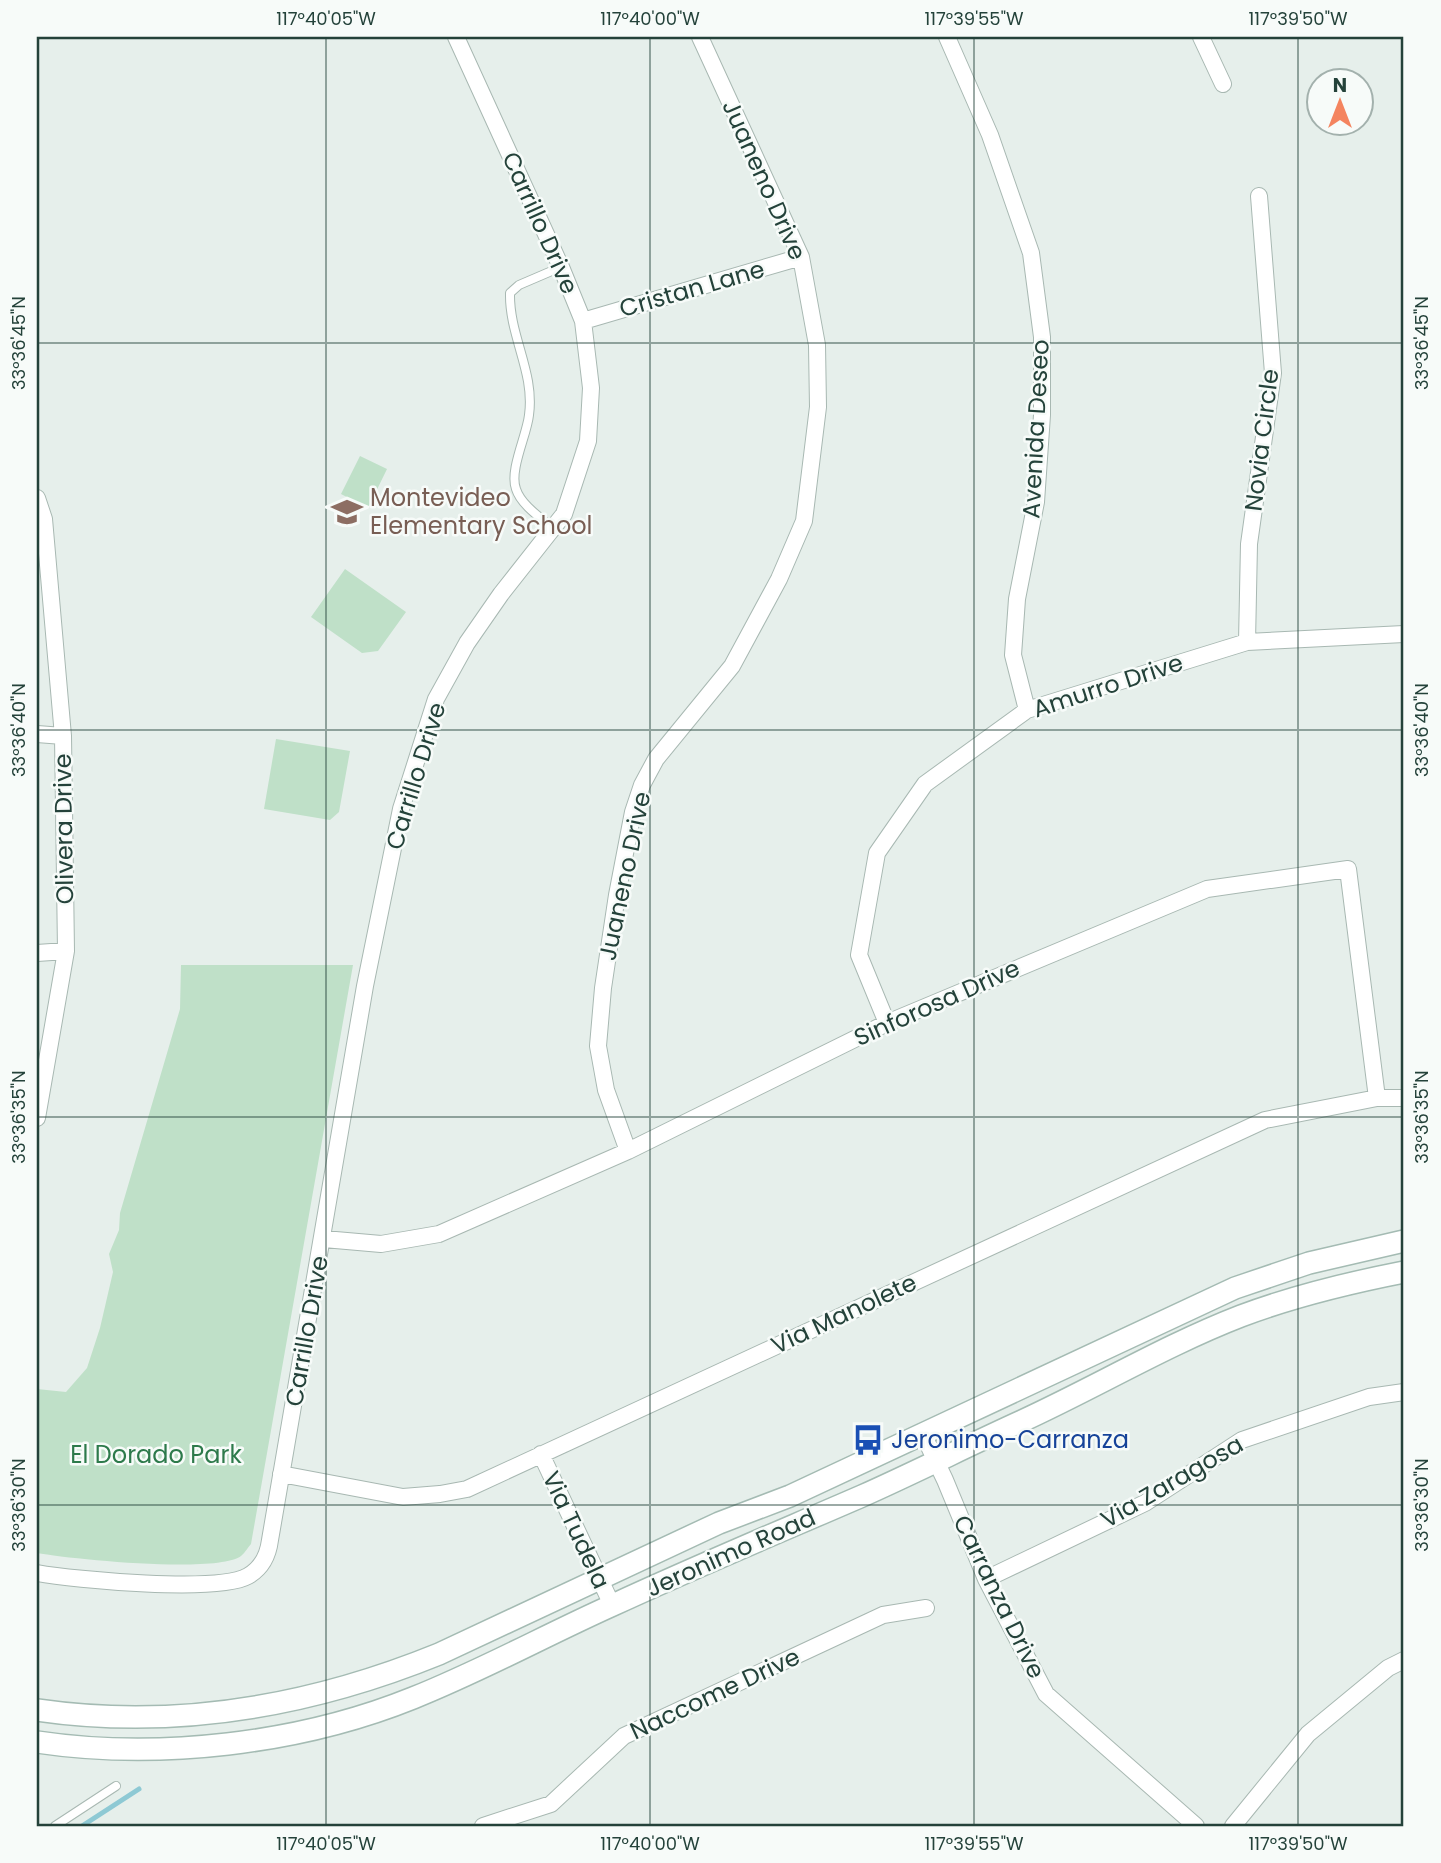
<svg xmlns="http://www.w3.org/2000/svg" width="1441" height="1863" viewBox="0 0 1441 1863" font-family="Poppins,sans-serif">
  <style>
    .green { fill: #bfe0c8 }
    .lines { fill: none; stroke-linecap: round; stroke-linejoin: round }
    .stream { stroke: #8ec9d4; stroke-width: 5 }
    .lane-casing { stroke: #a8b8b2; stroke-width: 10 }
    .street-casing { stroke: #a8b8b2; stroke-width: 18 }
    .secondary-casing { stroke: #a4bbb3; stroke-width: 24 }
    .lane { stroke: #fff; stroke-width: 8 }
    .street { stroke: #fff; stroke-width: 16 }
    .secondary { stroke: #fff; stroke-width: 21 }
    .ticks { fill: none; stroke: #24423a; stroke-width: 2; stroke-opacity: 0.45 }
    .labels { text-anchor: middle; stroke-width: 5; stroke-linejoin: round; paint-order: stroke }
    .street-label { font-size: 24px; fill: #24423a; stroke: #f7fbf9 }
    .education-label { font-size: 24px; fill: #785e54; stroke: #f7fbf9; text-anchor: start }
    .transit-label { font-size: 24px; fill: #164399; stroke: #f7fbf9; text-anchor: start }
    .park-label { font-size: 24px; fill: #2d7a4b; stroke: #f7fbf9 }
    .neatline { fill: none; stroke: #24423a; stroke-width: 2.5 }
    .ticks-label { font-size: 18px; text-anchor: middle; fill: #24423a }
  </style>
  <rect width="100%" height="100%" fill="#e6efeb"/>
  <!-- green -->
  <path class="green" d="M360 456 387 469 368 508 341 494Z
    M345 569 406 612 378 651 362 653 311 617Z
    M276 739 350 751 339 812 330 820 264 809Z
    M181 965H353L251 1544C248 1547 245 1553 241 1556 216 1574 70 1559 37 1553V1389L66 1392 87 1368 100 1328 113 1272 109 1254 119 1230 120 1213 180 1009Z"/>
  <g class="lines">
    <!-- stream -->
    <path class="stream" d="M82 1826 139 1789"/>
    <defs>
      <path id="lane" d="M553 528C541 518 521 505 516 489 509 470 527 435 529 415 535 372 509 336 510 293L519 285 561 267
        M55 1826 116 1786"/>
      <path id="street" d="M947 37 990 135 1031 253 1042 337V415L1036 502 1017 599 1013 655 1027 710
        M1201 37 1223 84
        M583 321 801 257
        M37 498 44 519 63 736 66 951 37 1118
        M1247 642 1249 544 1273 373 1259 196
        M37 734 63 736
        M37 953 66 951
        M887 1023 859 955 877 853 925 784 1027 710 1247 642 1404 634
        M628 1151 606 1090 598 1046 603 988 617 895 633 812 642 785 656 759 732 666 779 579 804 521 818 407 817 345 801 257 700 37
        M324 1239 381 1244 439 1234 628 1151 887 1023 1207 889 1348 869 1377 1098
        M923 1434 945 1480 986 1579 1046 1694 1196 1826
        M541 1454 612 1605
        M281 1474 403 1497 440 1494 467 1489 1265 1120 1377 1098H1404
        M37 1573C75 1580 218 1593 248 1576 262 1568 268 1556 270 1540L365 986 401 809 436 699 467 643 501 594 564 514 588 441 591 388 583 321 561 267 456 37
        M986 1579 1145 1503 1242 1440 1369 1397 1404 1392
        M483 1826 551 1804 624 1736 883 1615 926 1608
        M1233 1826 1308 1734 1388 1668 1404 1660"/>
      <path id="secondary" d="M37 1710C175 1730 311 1706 439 1654L719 1523 790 1496 1235 1288 1309 1263 1404 1241
        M37 1742C158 1760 299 1744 413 1698 481 1671 546 1635 613 1605 695 1567 779 1532 862 1496 916 1472 969 1445 1022 1421 1096 1387 1166 1345 1241 1316 1294 1296 1348 1283 1404 1272"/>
    </defs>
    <!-- lane casing -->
    <use href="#lane" class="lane-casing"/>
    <!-- street casing -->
    <use href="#street" class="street-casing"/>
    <!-- secondary casing -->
    <use href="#secondary" class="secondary-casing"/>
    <!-- lane -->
    <use href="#lane" class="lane"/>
    <!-- street -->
    <use href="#street" class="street"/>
    <!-- secondary -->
    <use href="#secondary" class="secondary"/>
  </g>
  <!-- ticks -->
  <path class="ticks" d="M326 37V1826M650 37V1826M974 37V1826M1298 37V1826M37 343H1404M37 730H1404M37 1117H1404M37 1505H1404"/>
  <!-- icons -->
  <defs>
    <symbol id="school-bare" viewBox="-9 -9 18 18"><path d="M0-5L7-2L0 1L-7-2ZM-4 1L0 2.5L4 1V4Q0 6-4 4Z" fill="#8d6e63" stroke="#f7fbf9" stroke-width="2.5" paint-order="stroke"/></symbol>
    <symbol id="bus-bare" viewBox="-9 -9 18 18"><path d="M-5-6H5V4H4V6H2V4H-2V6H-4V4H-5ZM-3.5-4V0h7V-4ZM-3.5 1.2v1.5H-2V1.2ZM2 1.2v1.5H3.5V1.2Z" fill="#1a4fb4" stroke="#f7fbf9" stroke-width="2.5" paint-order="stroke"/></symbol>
  </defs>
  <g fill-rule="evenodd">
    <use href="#school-bare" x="325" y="490" width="44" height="44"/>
    <use href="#bus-bare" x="846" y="1418" width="44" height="44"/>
  </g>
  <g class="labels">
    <!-- street labels -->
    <g class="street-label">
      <text transform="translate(764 180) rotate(66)" y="8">Juaneno Drive</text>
      <text transform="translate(540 223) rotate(66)" y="8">Carrillo Drive</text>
      <text transform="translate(692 289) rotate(-16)" y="8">Cristan Lane</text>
      <text transform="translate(1036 429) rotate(-87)" y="8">Avenida Deseo</text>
      <text transform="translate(1262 440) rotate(-83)" y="8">Novia Circle</text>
      <text transform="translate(1108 686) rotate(-18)" y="8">Amurro Drive</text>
      <text transform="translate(416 776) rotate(-73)" y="8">Carrillo Drive</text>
      <text transform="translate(64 829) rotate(-91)" y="8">Olivera Drive</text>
      <text transform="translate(625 876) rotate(-78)" y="8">Juaneno Drive</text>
      <text transform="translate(937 1003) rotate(-24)" y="8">Sinforosa Drive</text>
      <text transform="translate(844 1314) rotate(-25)" y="8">Via Manolete</text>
      <text transform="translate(307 1331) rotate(-80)" y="8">Carrillo Drive</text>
      <text transform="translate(1172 1482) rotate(-30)" y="8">Via Zaragosa</text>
      <text transform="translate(576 1530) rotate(65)" y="8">Via Tudela</text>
      <text transform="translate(731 1553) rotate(-24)" y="8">Jeronimo Road</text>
      <text transform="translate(999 1597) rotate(64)" y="8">Carranza Drive</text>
      <text transform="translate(715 1694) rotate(-25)" y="8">Naccome Drive</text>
    </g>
    <!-- education labels -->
    <g class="education-label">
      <text x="370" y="506">Montevideo<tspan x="370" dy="28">Elementary School</tspan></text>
    </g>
    <!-- transit labels -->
    <g class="transit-label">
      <text x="891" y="1448">Jeronimo-Carranza</text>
    </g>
    <!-- park labels -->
    <g class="park-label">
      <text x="156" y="1463">El Dorado Park</text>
    </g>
  </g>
  <!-- border -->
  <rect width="1441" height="1863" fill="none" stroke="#f7fbf9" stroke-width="77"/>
  <!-- north arrow -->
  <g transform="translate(1340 102)"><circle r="33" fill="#f7fbf9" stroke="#a3b1ad" stroke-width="2"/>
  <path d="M0-5L12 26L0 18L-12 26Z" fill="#f4845f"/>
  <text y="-10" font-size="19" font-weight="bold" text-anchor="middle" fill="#24423a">N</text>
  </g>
  <rect x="38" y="38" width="1364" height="1787" class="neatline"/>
  <g class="ticks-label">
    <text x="326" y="25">117°40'05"W</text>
    <text x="650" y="25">117°40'00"W</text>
    <text x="974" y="25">117°39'55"W</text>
    <text x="1298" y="25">117°39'50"W</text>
    <text transform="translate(19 343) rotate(-90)" y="6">33°36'45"N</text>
    <text transform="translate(1422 343) rotate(-90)" y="6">33°36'45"N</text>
    <text transform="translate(19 730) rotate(-90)" y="6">33°36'40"N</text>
    <text transform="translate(1422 730) rotate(-90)" y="6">33°36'40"N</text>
    <text transform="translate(19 1117) rotate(-90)" y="6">33°36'35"N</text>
    <text transform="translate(1422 1117) rotate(-90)" y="6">33°36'35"N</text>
    <text transform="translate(19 1505) rotate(-90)" y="6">33°36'30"N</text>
    <text transform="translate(1422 1505) rotate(-90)" y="6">33°36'30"N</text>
    <text x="326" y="1850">117°40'05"W</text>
    <text x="650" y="1850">117°40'00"W</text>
    <text x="974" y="1850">117°39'55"W</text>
    <text x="1298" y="1850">117°39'50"W</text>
  </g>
</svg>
